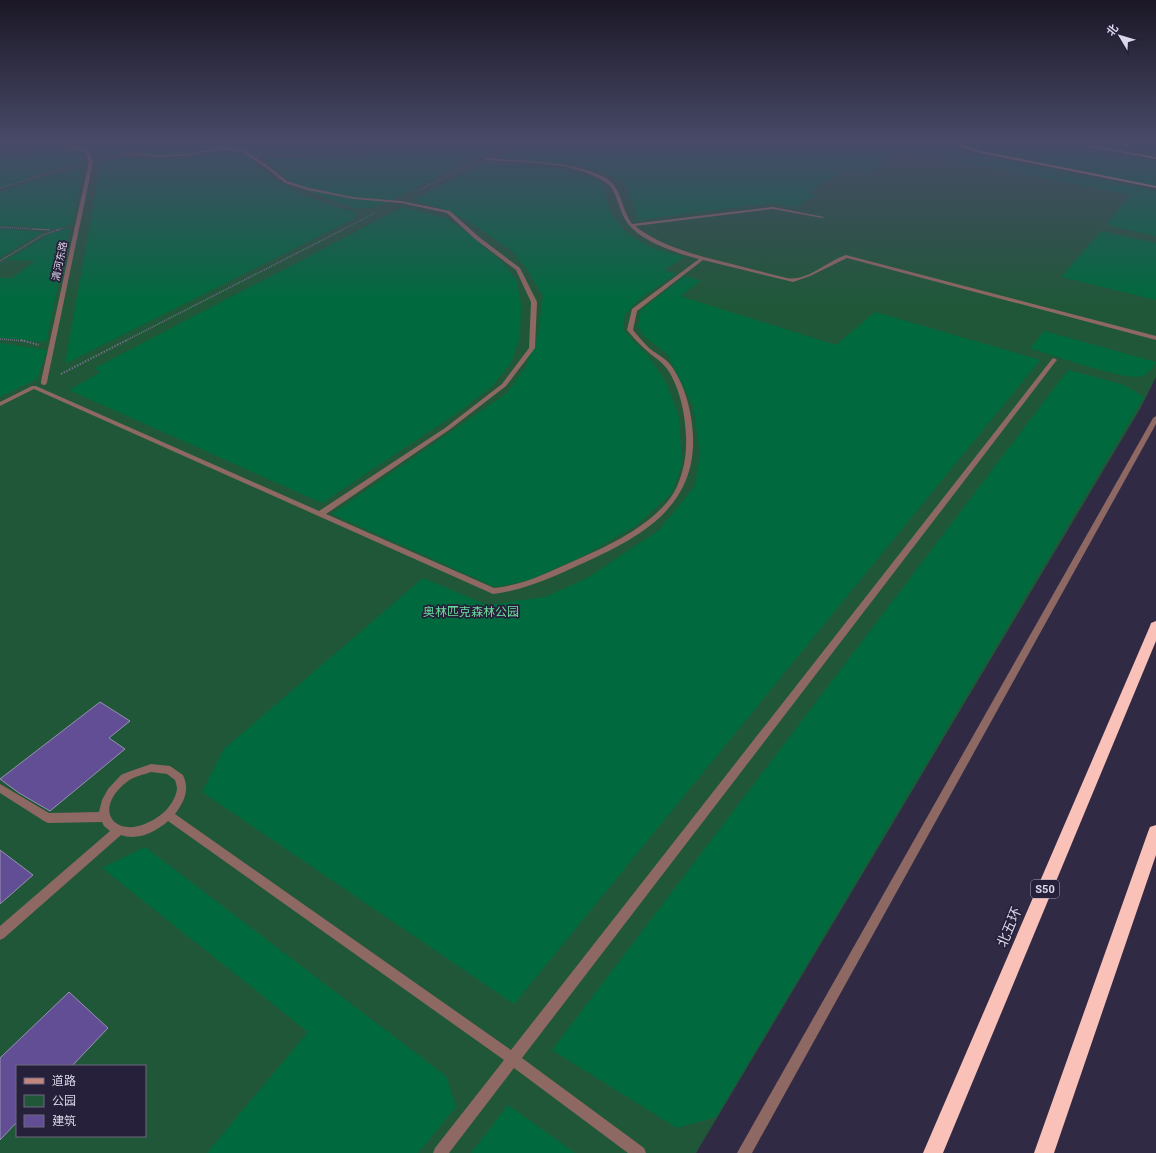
<svg xmlns="http://www.w3.org/2000/svg" width="1156" height="1153" viewBox="0 0 1156 1153" font-family="Roboto,'Noto Sans SC',sans-serif">
  <style>
    .green { fill: #205739; fill-rule: evenodd }
    .forest { fill: #006a3e }
    .building { fill: #624e95; stroke: #9791b1 }
    .lines { fill: none; stroke-linecap: round; stroke-linejoin: round }
    .path-far2 { stroke: #736e85; stroke-width: 1; stroke-dasharray: 1 1; stroke-linecap: butt }
    .path-far1 { stroke: #736e85; stroke-width: 1.5; stroke-dasharray: 1 1; stroke-linecap: butt }
    .path { stroke: #736e85; stroke-width: 2; stroke-dasharray: 1.5 1.5; stroke-linecap: butt }
    .service { fill: #8e6862; fill-rule: evenodd }
    .tertiary { fill: #8e6862; fill-rule: evenodd }
    .secondary { fill: #c3877d; fill-rule: evenodd }
    .motorway { fill: #f9c1b7; fill-rule: evenodd }
    .service-bridge { stroke: #8e6862; stroke-width: 6 }
    .labels { text-anchor: middle; stroke-width: 3.5; stroke-linejoin: round; paint-order: stroke }
    .far-street-label { font-size: 10px; fill: #dad7e8; stroke: #27203a }
    .shield { fill: #27203a; stroke: #a4a0b4; stroke-width: 1 }
    .shield-label { font-size: 11px; font-weight: bold; fill: #dad7e8 }
    .park-label { font-size: 12px; fill: #6bde9d; stroke: #27203a }
    .near-street-label { font-size: 14px; fill: #dad7e8; stroke: #27203a }
  </style>
  <rect width="100%" height="100%" fill="#312a45"/>
  <!-- green -->
  <path class="green" d="M0 141H1156V377L1140 409 696 1153H0ZM17 1066H145V1136H17Z"/>
  <!-- forest -->
  <path class="forest" d="M78 141H157L121 154H102L90 148 70 144Z
    M166 141H406C360 155 305 154 258 154L261 148 250 142 208 147 191 153 158 155 137 152Z
    M416 141H509L377 207 358 209 327 199 291 182 260 157 350 155Z
    M531 141H944L961 150 980 155 1156 191V236L1106 225 1130 195 902 150 866 174 846 170 808 192 817 195 796 207 770 203 638 220 631 198 623 182 603 172 577 165 499 158Z
    M959 141H1043L1156 161V186L988 153 963 145Z
    M1090 141H1156V152Z
    M242 145 254 149 249 158C281 189 313 200 355 212V218L65 364 101 162 123 157 149 159 180 158 223 148Z
    M56 146 79 151 86 162 42 173 0 189V157Z
    M484 164C522 166 567 164 602 183L611 214 628 234 650 247 684 257 664 270 676 274 639 299 625 314 623 330 648 356 666 382 679 417 682 464 672 493 637 525 583 556 529 580 495 587 332 514 507 393 525 368 538 336 543 296 528 271 512 251 466 220 443 209 413 200Z
    M84 167 72 225 53 229 20 226H0V192L50 175Z
    M403 207 445 218 465 231 502 262 517 281 521 306 520 337 511 363 492 386 460 411 322 503 69 390 101 372 95 368Z
    M70 228 46 342 0 338V278H12L35 261 7 260 50 234Z
    M0 229H4L43 232 0 257Z
    M1101 231 1156 243V300L1061 277Z
    M685 276 701 281 680 296 836 345 875 312 1040 360 514 1004 202 792 224 749 423 578 487 605 545 597 587 578 659 530 695 486 700 453 693 406 667 354 644 336 638 327 641 310Z
    M1044 331 1156 362V363C1152 368 1149 373 1143 376 1129 382 1049 354 1030 348Z
    M0 343 47 350 37 379 0 397Z
    M1068 370 1124 385 1144 397 716 1117 677 1128 552 1050Z
    M145 847 446 1076 456 1107 418 1153H207L308 1032 102 868Z
    M508 1105 575 1153H471Z"/>
  <!-- building -->
  <path class="building" d="M100 702 130 721 109 738 125 749 50 811 19 793 0 779Z
    M0 850 33 875 0 904Z
    M69 992 108 1028 72 1066H17V1122L0 1140V1058Z"/>
  <g class="lines">
    <!-- path-far2 -->
    <path class="path-far2" d="M504 147 516 141
      M0 153 29 148
      M275 156C321 156 366 152 410 141
      M102 159 113 156
      M0 188 76 165
      M415 192 474 162
      M0 227 50 230
      M57 230 63 228
      M342 230 375 213"/>
    <!-- path-far1 -->
    <path class="path-far1" d="M33 229 51 230
      M0 261 43 235 60 229
      M0 339 25 341
      M125 341 344 229"/>
    <!-- path -->
    <path class="path" d="M21 340 39 345
      M61 374 127 340"/>
    <!-- service -->
    <path class="service" d="M37 141H43L88 149 93 162 48 377 45 379 42 377 89 162 85 151Z
      M223 147 244 150 267 165 287 181 309 188 353 197 401 201 450 211 479 237 520 268 537 302 535 348 506 386 449 430 326 514 494 588C524 585 549 572 576 560 608 546 653 525 673 494 683 477 687 456 686 436 685 415 681 394 671 375 664 362 656 359 646 350 639 344 633 337 627 330L632 309 699 259C676 253 636 240 625 219 618 208 617 189 605 182 571 160 524 163 486 160L485 158C493 158 501 159 509 160 535 161 593 164 612 183 622 194 623 212 632 224L773 207 824 217 822 218 773 209 635 226C656 242 679 250 704 257 731 264 759 271 787 278 807 282 827 261 846 255L1156 336V340L847 258 810 276 793 282 703 260 637 311 633 330C638 336 643 342 649 348 662 358 669 359 677 375 687 393 692 415 693 436 696 509 637 539 579 565 551 578 524 590 493 594L34 389 0 406V402L32 386H36L319 511 445 428 502 384 529 348 531 302 516 270 475 239 447 213 401 203 353 199 307 190 285 183 265 167 242 152 223 149 186 156 155 157 122 153 124 152 155 155 186 154Z
      M1054 358 1057 360 1056 361 522 1058 644 1148 646 1153H628L514 1068 449 1153H433L435 1148 504 1060 168 821C156 832 137 841 121 835L4 938 0 940V926L110 831 104 826 102 822 48 823 44 821 0 793V784L49 813 99 812 102 800 108 789 121 775 128 772 151 764 170 766 183 775C190 790 184 802 175 814L511 1050 1052 359ZM151 772 167 774 175 780C176 783 177 787 177 789 176 798 169 808 163 813 122 847 86 813 128 781 135 776 143 775 151 772Z"/>
    <!-- tertiary -->
    <path class="tertiary" d="M1156 416V424L752 1153H737L1153 418Z"/>
    <!-- secondary -->
    <path class="secondary" d="M952 141H956L960 144 982 151 1156 186V188L981 153 958 146Z
      M1057 141H1063L1156 157V159Z"/>
    <!-- motorway -->
    <path class="motorway" d="M1156 621V641L943 1153H923L1150 626 1151 623Z
      M1156 825V855L1054 1153H1034L1148 832 1150 827Z"/>
    <!-- service-bridge -->
    <path class="service-bridge" d="M44 382 45 377"/>
  </g>
  <!-- sky -->
  <linearGradient id="sky" x2="0" y2="1"><stop stop-color="#1b1726"/><stop offset="0.47" stop-color="#484a68"/><stop offset="1" stop-color="#484a68" stop-opacity="0"/></linearGradient>
  <rect width="1156" height="302" fill="url(#sky)"/>
  <g class="labels">
    <!-- far-street labels -->
    <g class="far-street-label">
      <text transform="translate(59 261) rotate(-78)" y="4">清河东路</text>
    </g>
    <!-- shield labels -->
    <rect class="shield" x="1031" y="880" width="28" height="18" rx="3"/>
    <g class="shield-label">
      <text x="1045" y="893">S50</text>
    </g>
    <!-- park labels -->
    <g class="park-label">
      <text x="471" y="616">奥林匹克森林公园</text>
    </g>
    <!-- near-street labels -->
    <g class="near-street-label">
      <text transform="translate(1009 927) rotate(-67)" y="5">北五环</text>
    </g>
  </g>
  <!-- legend -->
  <rect x="16" y="1065" width="130" height="72" fill="#27203a" stroke="#6f6980"/>
  <rect x="24" y="1078" width="20" height="6" fill="#c3877d" stroke="#6f6980"/>
  <text x="52" y="1085" font-size="12" fill="#dad7e8">道路</text>
  <rect x="24" y="1095" width="20" height="12" fill="#205739" stroke="#6f6980"/>
  <text x="52" y="1105" font-size="12" fill="#dad7e8">公园</text>
  <rect x="24" y="1115" width="20" height="12" fill="#624e95" stroke="#6f6980"/>
  <text x="52" y="1125" font-size="12" fill="#dad7e8">建筑</text>
  <!-- north arrow -->
  <g transform="translate(1120 36) rotate(308)" stroke="#27203a" stroke-width="3" paint-order="stroke">
  <path d="M0-3L7 15L0 10L-7 15Z" fill="#dad7e8"/>
  <text y="-6" font-size="11" font-weight="bold" text-anchor="middle" fill="#dad7e8">北</text>
  </g>
</svg>
